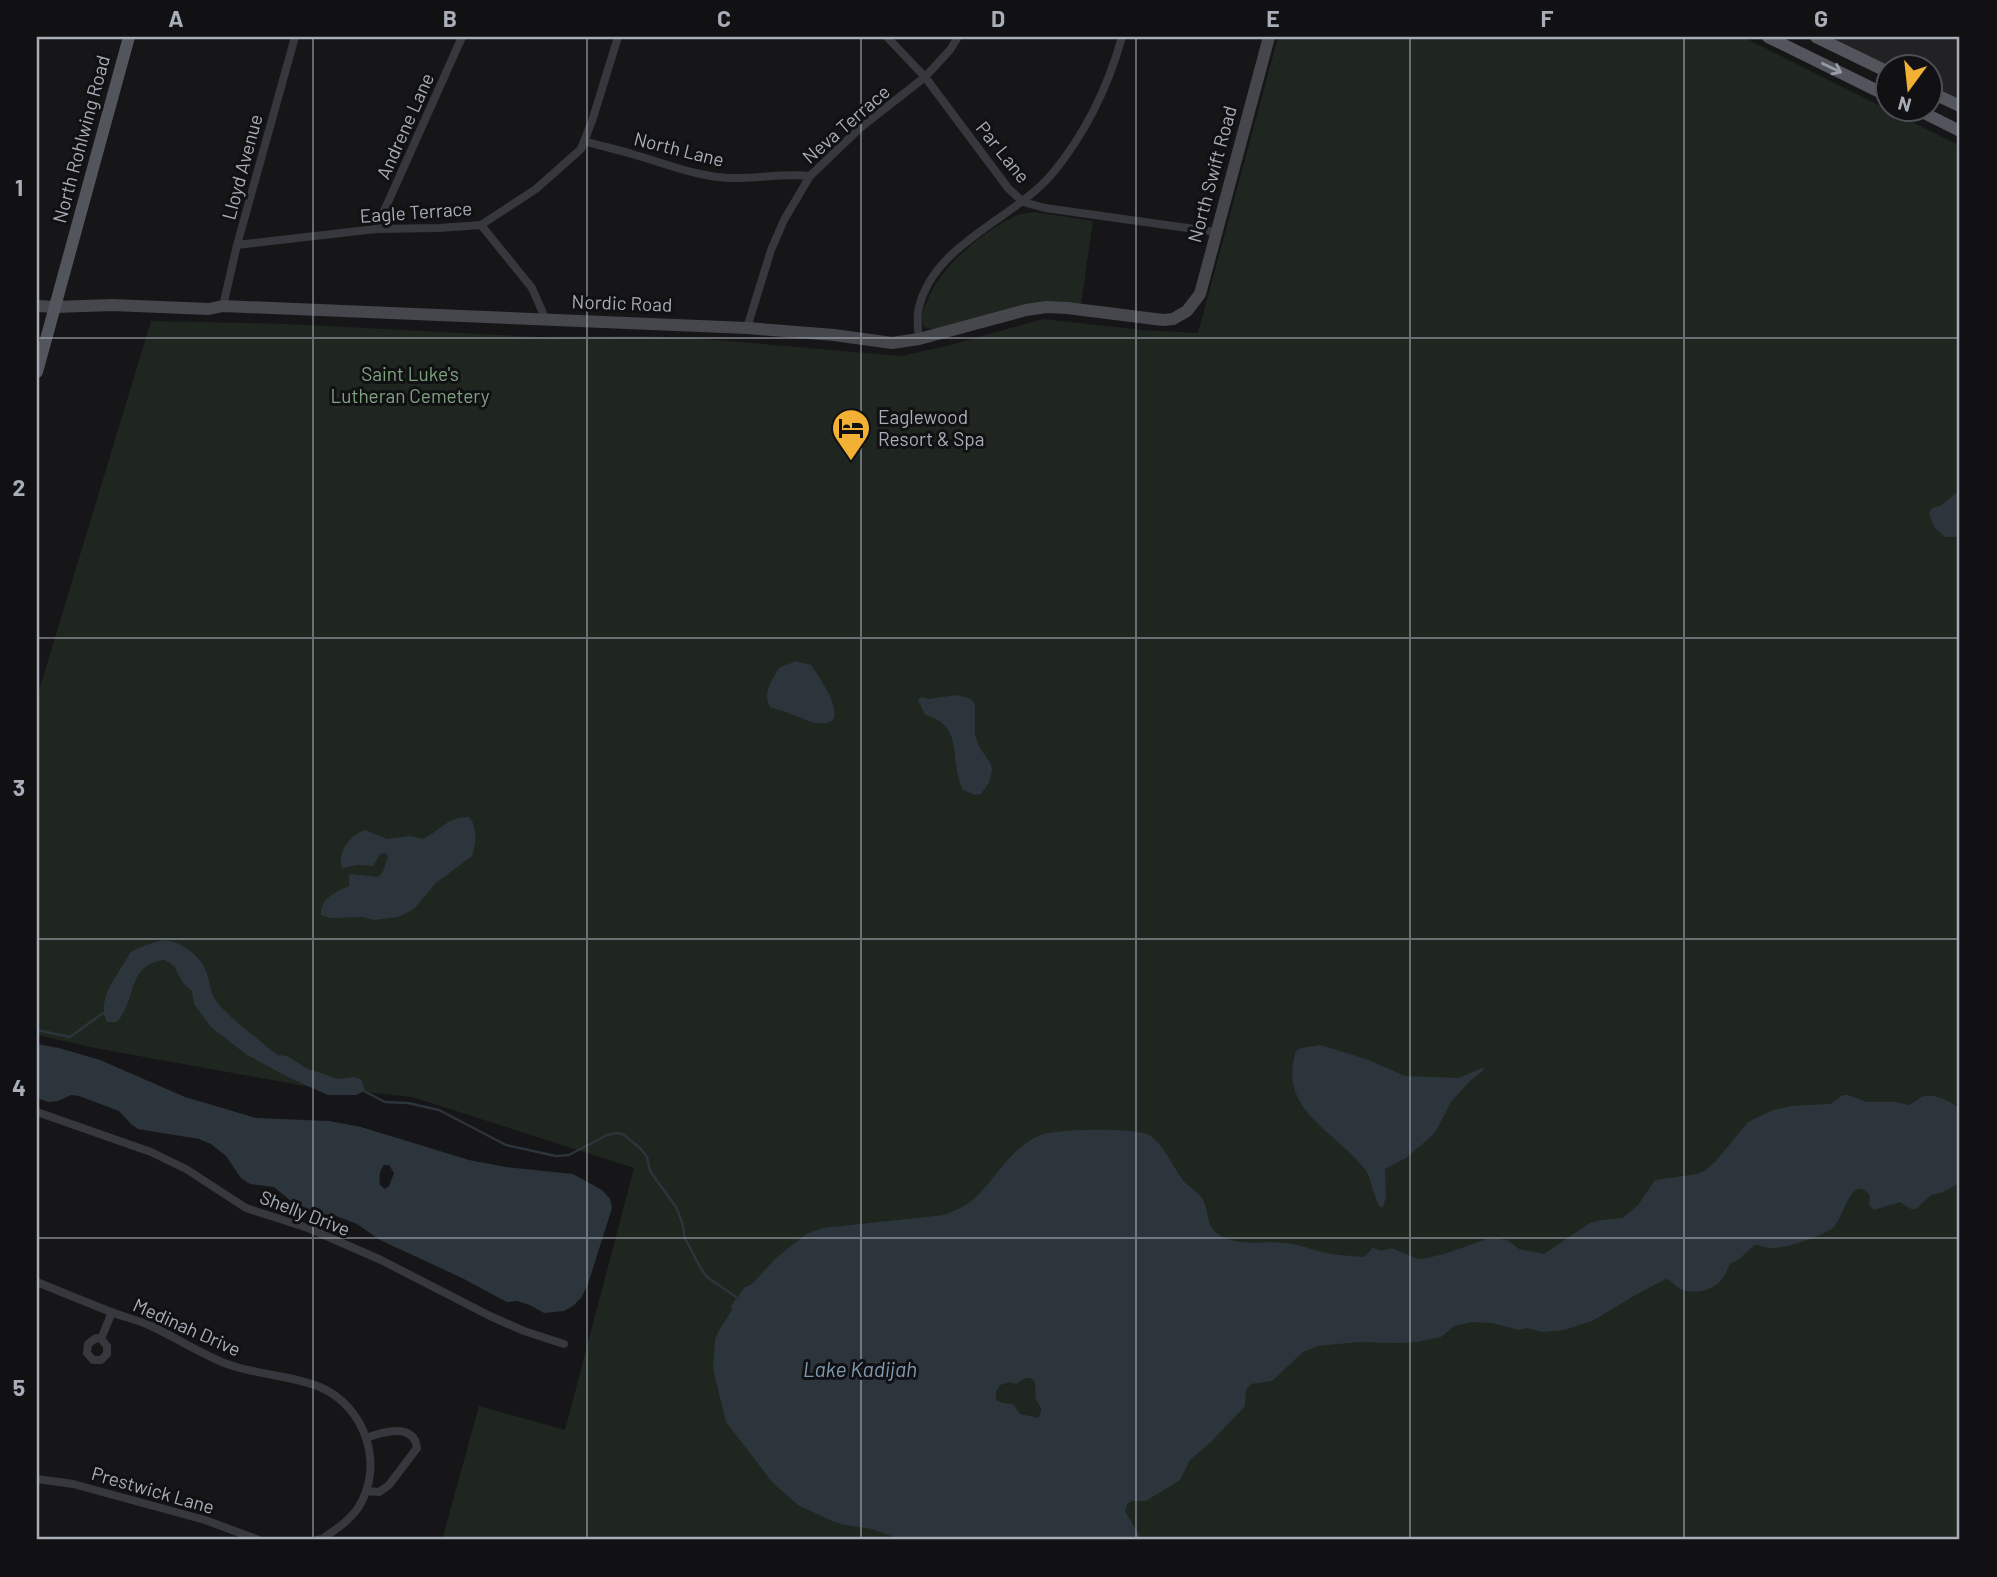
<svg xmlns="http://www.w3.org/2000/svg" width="1997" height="1577" viewBox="0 0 1997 1577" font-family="Barlow,sans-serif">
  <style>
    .built { fill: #222225 }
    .green { fill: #1e261f }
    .water { fill: #2c353c; fill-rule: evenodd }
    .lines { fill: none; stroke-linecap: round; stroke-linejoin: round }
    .stream { stroke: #2c353c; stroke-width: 2.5 }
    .street { stroke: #37383d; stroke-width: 8 }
    .secondary { stroke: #45474d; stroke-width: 12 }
    .primary { stroke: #53555c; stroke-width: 12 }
    .oneway { stroke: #979ba6 }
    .grid { fill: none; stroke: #a8adb8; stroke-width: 2; stroke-opacity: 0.55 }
    .labels { text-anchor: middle; stroke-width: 6; stroke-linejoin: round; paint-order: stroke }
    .street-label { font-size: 19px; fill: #a8adb8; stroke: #111113 }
    .park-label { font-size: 19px; fill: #7fa381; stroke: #111113 }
    .poi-label { font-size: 19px; fill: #a8adb8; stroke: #111113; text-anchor: start }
    .water-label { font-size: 21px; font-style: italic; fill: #7f9bb3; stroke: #111113 }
    .neatline { fill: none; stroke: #a8adb8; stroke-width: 2.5 }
    .grid-label { font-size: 23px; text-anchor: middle; font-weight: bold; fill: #a8adb8 }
  </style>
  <rect width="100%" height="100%" fill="#161618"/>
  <!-- built -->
  <path class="built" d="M1825 37H1960V103L1931 88 1930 66H1888Z"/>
  <!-- green -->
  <path class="green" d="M1278 37H1743L1960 146V1540H442L479 1406 565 1430 634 1168 412 1097 355 1091H332L95 1048 37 1035V697L151 321 287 324 538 337 642 336 694 338 902 356 950 345 1043 319 1142 330 1198 333Z
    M1034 212 1093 221 1081 304 936 330 924 327C919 317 924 310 927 301 942 265 979 235 1013 217 1019 214 1027 213 1034 212Z"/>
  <!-- water -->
  <path class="water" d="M1960 490V535L1955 537H1945L1934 527 1929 513 1932 508 1940 506Z
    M796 661 811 665C821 679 858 733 812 722 804 720 798 716 791 714 784 711 777 710 770 707 762 694 772 680 779 668Z
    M957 695 971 699 975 704V735L980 748 991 764 992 771 989 783 981 794 975 795 963 790C948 761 966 726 925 715L918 700 922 697 928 699Z
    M463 817H469C478 827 476 844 472 856L436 883 414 909 398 917 374 920 362 917 330 918 321 915C320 898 336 892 349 886V876L351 874 378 877C385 873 384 865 388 858L386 853 380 854 373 866 357 865 342 868C337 852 350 835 365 830L387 839 411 836 422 839C438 833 444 820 463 817Z
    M165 940C183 942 204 958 208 977 211 990 211 996 221 1007 236 1023 255 1036 271 1050L278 1055 287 1056 308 1069 321 1073 338 1079 354 1077 360 1079 363 1082 364 1091 356 1095H328L290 1078 247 1055 211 1027 194 1004 192 991 183 983 174 966 165 960C127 963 137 1000 117 1022H107C96 1001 116 977 126 960 130 955 127 954 133 951 142 946 154 942 165 940Z
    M37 1044 59 1048 100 1060 185 1097 256 1118 329 1121 361 1127 469 1160 506 1167 573 1174 602 1190 610 1199 612 1208 588 1284 581 1298 573 1306 564 1311 544 1313 530 1305 517 1301 507 1302 501 1299 462 1278 380 1240 357 1224 336 1216 319 1213 307 1209 290 1200 274 1187 250 1184 241 1178 226 1156 211 1144 199 1139 138 1129 131 1124 119 1111 79 1096 71 1095 58 1101 48 1102 37 1098ZM384 1165H389L394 1173 389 1186 385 1189 380 1185C379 1177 379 1171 384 1165Z
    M1320 1045 1366 1059 1405 1076 1459 1078 1482 1068 1485 1069 1470 1081 1451 1102 1435 1133 1406 1158 1385 1169 1386 1197 1383 1207H1380L1378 1204 1367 1172 1363 1167C1333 1130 1277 1109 1296 1051L1301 1048Z
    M1843 1095H1848L1867 1102H1896L1909 1105C1914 1103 1919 1097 1925 1096 1937 1094 1951 1102 1960 1109V1183L1941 1193 1931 1195 1916 1209H1911L1900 1202 1874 1210 1869 1205 1870 1195C1850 1173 1844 1219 1833 1228 1822 1236 1785 1249 1771 1248 1765 1248 1762 1245 1755 1245 1745 1252 1742 1259 1730 1264 1727 1269 1726 1275 1722 1279 1713 1291 1693 1295 1680 1289 1673 1285 1673 1281 1666 1279L1639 1293 1592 1321 1564 1330 1542 1332 1527 1328 1519 1330 1492 1323 1472 1322 1454 1326 1441 1337 1417 1342 1395 1343 1359 1342 1318 1346 1303 1352 1272 1381 1251 1384 1246 1390 1245 1406 1211 1442 1190 1460 1180 1480 1146 1501H1133L1128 1503 1125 1511 1142 1540H902L872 1529 845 1525 832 1521 798 1505 772 1482 726 1422 713 1369 715 1340 718 1332 732 1310 731 1306 745 1287 751 1285 775 1259 806 1234 823 1228 944 1215C956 1210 967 1206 976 1197 998 1176 1011 1147 1041 1135 1057 1129 1137 1127 1151 1136 1165 1147 1172 1165 1182 1179 1188 1186 1197 1191 1201 1197 1212 1212 1202 1226 1223 1237 1243 1247 1265 1240 1286 1243 1298 1244 1310 1249 1322 1252 1335 1255 1349 1256 1364 1257L1373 1248 1381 1251 1392 1248 1418 1259 1427 1258 1444 1254 1487 1239H1499L1507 1240 1519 1249 1544 1254 1590 1223 1601 1220 1623 1218 1638 1205 1655 1180 1697 1174 1704 1171 1715 1162 1748 1122 1773 1110 1792 1106 1830 1104ZM1026 1378H1031L1035 1382C1036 1387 1035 1394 1036 1399 1039 1408 1045 1406 1038 1418L1020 1414 1013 1404 1003 1403 996 1400V1392L1000 1385 1009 1382 1016 1384Z"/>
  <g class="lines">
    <!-- stream -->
    <path class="stream" d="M37 1030 70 1037 103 1013
      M364 1091 385 1102 408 1103 439 1110 506 1145 556 1156 569 1155 607 1135 617 1133 623 1134 640 1148 647 1157 650 1171 676 1207 682 1222 685 1238 701 1269 707 1277 736 1297"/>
    <!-- street -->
    <path class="street" d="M887 37 925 77 1008 188 1023 202 1045 208 1216 232
      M584 141C600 146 616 149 632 154 664 163 694 176 728 178 756 179 783 173 810 176
      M481 225 532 288 546 320
      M376 229 462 37
      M237 245 376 229 439 228 481 225 536 189 581 149 592 121 618 37
      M223 306 237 245 295 37
      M747 328 771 250 784 220 810 176 860 128 925 77 950 50 958 37
      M919 339C918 330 917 321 918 312 930 245 1012 221 1052 174 1086 133 1108 87 1122 37
      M37 1112 151 1152 186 1169 246 1208 308 1228 381 1260 490 1316 524 1331 564 1344
      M37 1282C61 1292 86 1302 111 1312 124 1317 138 1320 151 1326 177 1338 201 1354 227 1364 257 1375 291 1375 320 1387 366 1407 385 1466 358 1508 349 1521 335 1530 322 1539L317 1540
      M101 1339 107 1346V1354L101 1360H93L87 1353 88 1344 96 1338 101 1339 112 1312
      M37 1479 73 1484 205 1520 259 1540
      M366 1491 379 1492 389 1485 417 1448C414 1422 382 1432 366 1438"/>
    <!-- secondary -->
    <path class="secondary" d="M37 306 55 307 112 305 209 309 223 306 747 328 834 335 892 343 919 339 1026 310 1047 307 1067 308 1163 320 1173 319 1187 311 1200 294 1269 37"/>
    <!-- primary -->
    <path class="primary" d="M1768 37 1888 96
      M1816 37 1888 72
      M1930 92 1960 106
      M1914 108 1960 131
      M37 372 129 37"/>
  </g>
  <!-- one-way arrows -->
  <defs><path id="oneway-shaft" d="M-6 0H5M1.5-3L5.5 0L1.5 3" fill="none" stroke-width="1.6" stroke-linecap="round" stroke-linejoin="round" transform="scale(1.75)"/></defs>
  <use class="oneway" href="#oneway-shaft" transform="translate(1832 68) rotate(26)"/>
  <!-- grid -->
  <path class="grid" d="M313 37V1540M587 37V1540M861 37V1540M1136 37V1540M1410 37V1540M1684 37V1540M37 338H1960M37 638H1960M37 939H1960M37 1238H1960"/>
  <!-- icons -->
  <defs>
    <symbol id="hotel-pin" viewBox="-11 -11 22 30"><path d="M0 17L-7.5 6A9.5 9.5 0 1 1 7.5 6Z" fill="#f2b134" stroke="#111113"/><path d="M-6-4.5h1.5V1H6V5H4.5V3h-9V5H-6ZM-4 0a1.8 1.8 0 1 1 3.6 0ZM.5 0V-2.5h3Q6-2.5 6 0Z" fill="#111"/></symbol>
  </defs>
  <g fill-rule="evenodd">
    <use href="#hotel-pin" x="829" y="406" width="44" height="60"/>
  </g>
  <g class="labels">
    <!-- street labels -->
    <g class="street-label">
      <text transform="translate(846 124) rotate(-41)" y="7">Neva Terrace</text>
      <text transform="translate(405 126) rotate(-66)" y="7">Andrene Lane</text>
      <text transform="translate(81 139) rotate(-75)" y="7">North Rohlwing Road</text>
      <text transform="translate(679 149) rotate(14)" y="7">North Lane</text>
      <text transform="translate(1003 152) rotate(51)" y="7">Par Lane</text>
      <text transform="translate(242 167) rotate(-75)" y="7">Lloyd Avenue</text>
      <text transform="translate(1212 174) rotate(-75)" y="7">North Swift Road</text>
      <text transform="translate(416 212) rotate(-4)" y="7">Eagle Terrace</text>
      <text transform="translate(622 303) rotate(2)" y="7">Nordic Road</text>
      <text transform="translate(305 1213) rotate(21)" y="7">Shelly Drive</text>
      <text transform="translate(187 1327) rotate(24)" y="7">Medinah Drive</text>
      <text transform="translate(153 1490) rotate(16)" y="7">Prestwick Lane</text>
    </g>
    <!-- park labels -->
    <g class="park-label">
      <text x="410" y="381">Saint Luke's<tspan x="410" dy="22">Lutheran Cemetery</tspan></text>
    </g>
    <!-- poi labels -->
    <g class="poi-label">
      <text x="878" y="424">Eaglewood<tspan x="878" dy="22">Resort &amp; Spa</tspan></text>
    </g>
    <!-- water labels -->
    <g class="water-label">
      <text x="860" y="1377">Lake Kadijah</text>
    </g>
  </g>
  <!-- border -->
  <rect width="1997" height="1577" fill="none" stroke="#111113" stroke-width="77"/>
  <!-- north arrow -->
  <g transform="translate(1909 88) rotate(195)"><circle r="33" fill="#111113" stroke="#4d4f55" stroke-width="2"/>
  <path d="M0-5L12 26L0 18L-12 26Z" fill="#f2b134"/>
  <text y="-10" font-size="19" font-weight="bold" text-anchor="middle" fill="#a8adb8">N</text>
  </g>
  <rect x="38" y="38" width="1920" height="1500" class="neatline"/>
  <g class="grid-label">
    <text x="176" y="27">A</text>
    <text x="450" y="27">B</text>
    <text x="724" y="27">C</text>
    <text x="998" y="27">D</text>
    <text x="1273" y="27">E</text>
    <text x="1547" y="27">F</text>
    <text x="1821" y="27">G</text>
    <text x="19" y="196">1</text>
    <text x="19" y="496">2</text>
    <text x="19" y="796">3</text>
    <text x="19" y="1096">4</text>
    <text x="19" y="1396">5</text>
  </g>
</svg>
